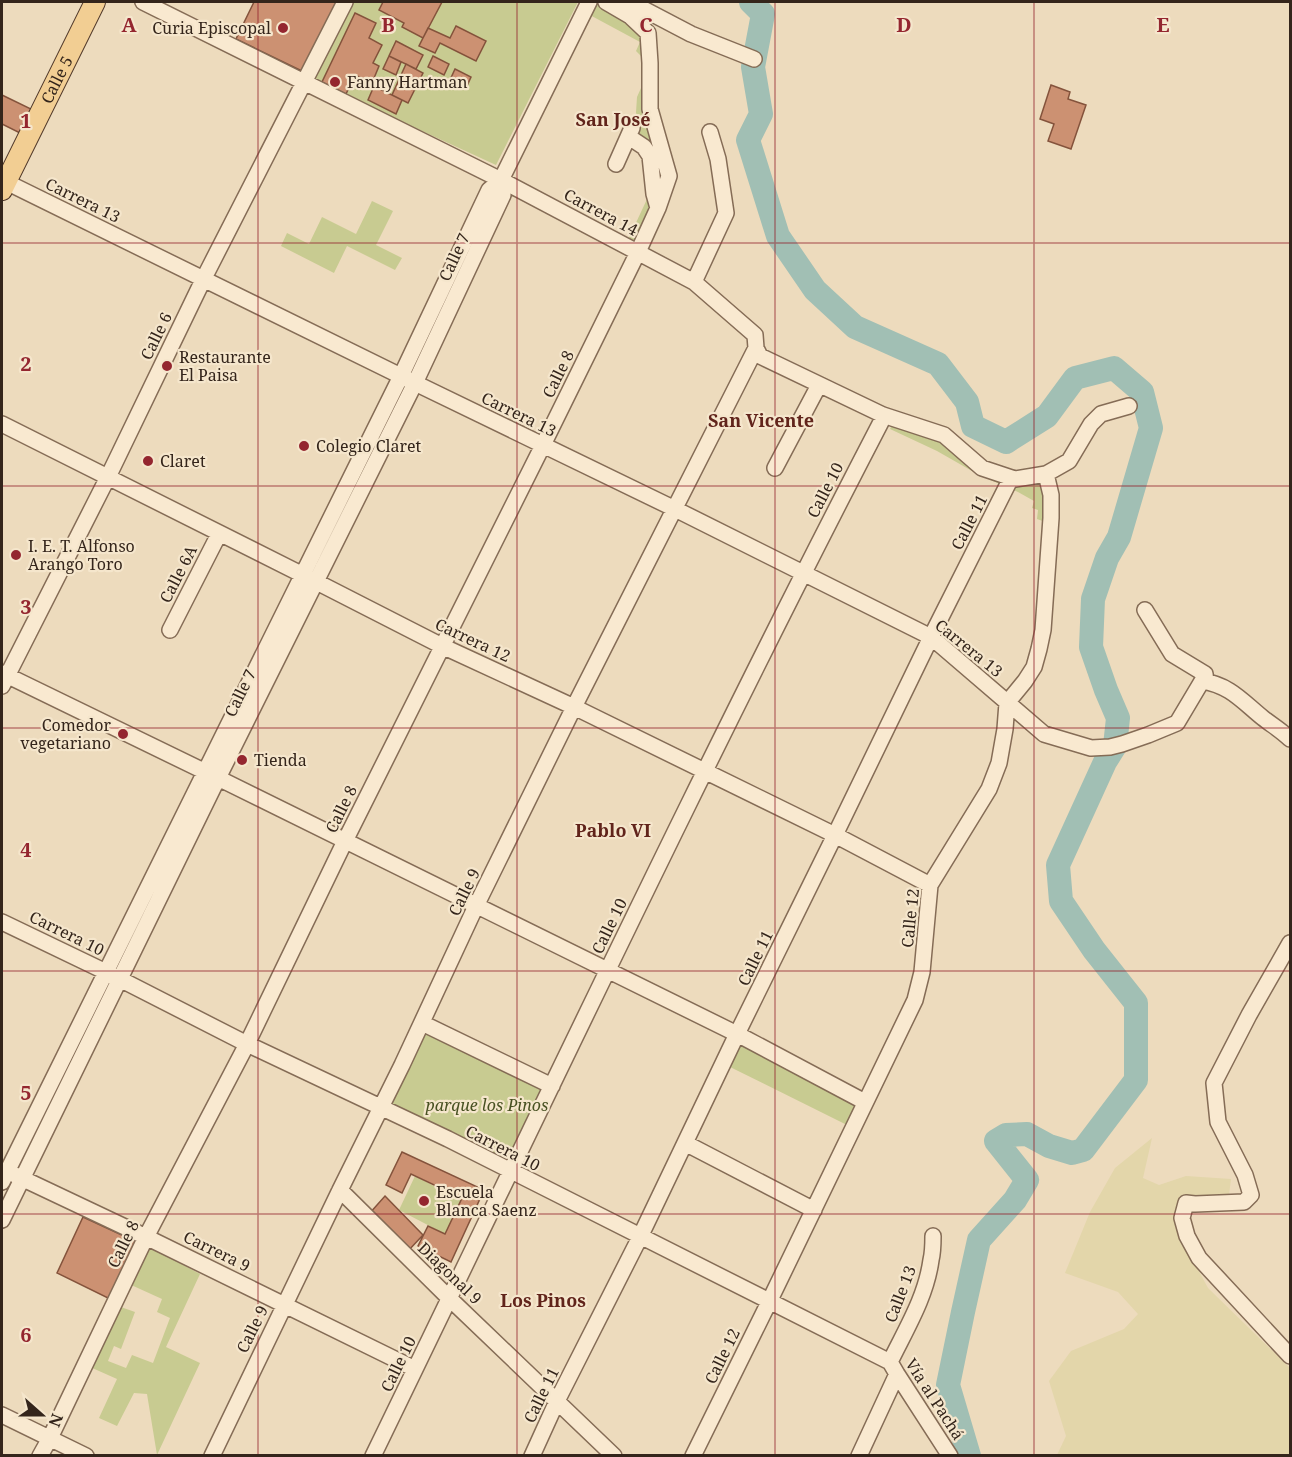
<svg xmlns="http://www.w3.org/2000/svg" width="1292" height="1457" viewBox="0 0 1292 1457" font-family="'Noto Serif',serif">
  <style>
    .farmland { fill: #e3d6aa }
    .green { fill: #c8cb91 }
    .lines { fill: none; stroke-linecap: round; stroke-linejoin: round }
    .river { stroke: #a1bfb4; stroke-width: 24 }
    .building { fill: #cc9172; stroke: #84533c; stroke-width: 1.5 }
    .minor-casing { stroke: #856c56; stroke-width: 18 }
    .major-casing { stroke: #523a2b; stroke-width: 22 }
    .minor { stroke: #f9e9d0; stroke-width: 15 }
    .major { stroke: #f2ce93; stroke-width: 20 }
    .grid { fill: none; stroke: #94262f; stroke-width: 1.5; stroke-opacity: 0.55 }
    .poi-dot { fill: #94262f; stroke: #f5e6cc; stroke-width: 2 }
    .labels { text-anchor: middle; stroke-width: 4.5; stroke-linejoin: round; paint-order: stroke }
    .poi-label { font-size: 16px; fill: #34251b; stroke: #f5e6cc; text-anchor: start }
    .street-label { font-size: 16px; fill: #34251b; stroke: #f5e6cc }
    .park-label { font-size: 16px; font-style: italic; fill: #485122; stroke: #f5e6cc }
    .neighbourhood-label { font-size: 18px; font-weight: bold; fill: #61241b; stroke: #f5e6cc }
    .grid-label { font-size: 20px; text-anchor: middle; font-weight: bold; fill: #94262f; stroke: #f5e6cc; stroke-width: 4.5; stroke-linejoin: round; paint-order: stroke }
  </style>
  <rect width="100%" height="100%" fill="#eddbbd"/>
  <!-- farmland -->
  <path class="farmland" d="M1152 1138 1143 1178 1159 1185 1186 1176 1231 1179 1229 1195 1180 1197 1175 1227 1208 1288 1290 1368V1455H1057L1066 1436 1049 1381 1071 1351 1124 1329 1138 1314 1118 1292 1065 1273 1090 1212 1115 1168Z"/>
  <!-- green -->
  <path class="green" d="M349 2H578L496 165 309 79Z
    M594 2H601L646 34 647 62 636 51 640 42 588 14Z
    M649 70 667 176 660 199 655 154 631 137 635 128 637 97Z
    M648 197 658 203 637 248 627 242Z
    M372 201 393 211 376 245 402 258 395 270 347 246 334 273 281 246 287 233 309 244 322 217 356 234Z
    M894 421 944 439 981 470 1042 481 1048 523 1037 519 1038 510 1032 508 1034 501 1018 492 979 475 937 451 890 429Z
    M425 1028 548 1087 510 1165 388 1104Z
    M739 1042 861 1104 851 1127 728 1066Z
    M415 1176 461 1200 445 1234 399 1210Z
    M148 1246 200 1274 166 1347 200 1363 157 1455 147 1394 134 1393 117 1426 99 1418 117 1379 90 1367 118 1306 135 1312 121 1349 114 1346 108 1361 126 1368 132 1355 153 1363 170 1318 157 1312 162 1299 129 1284Z"/>
  <g class="lines">
    <!-- river -->
    <path class="river" d="M751 2 763 14 753 67 761 114 748 140 778 236 815 290 855 327 938 364 967 402 973 426 1006 442 1047 416 1075 378 1114 368 1142 392 1151 428 1119 537 1107 558 1093 599 1091 647 1106 690 1118 718 1115 746 1105 762 1058 865 1061 901 1094 950 1136 1003V1080L1083 1150 1072 1153 1049 1146 1027 1134 1006 1135 996 1141 1027 1180 1015 1200 979 1240 963 1312 948 1385 969 1456"/>
  </g>
  <!-- building -->
  <path class="building" d="M254 2H339L304 72 236 39Z
    M383 2H442L423 38 402 27 404 23 379 10Z
    M355 13 376 23 369 38 382 45 373 63 379 66 372 83 355 75 346 94 322 82Z
    M456 26 486 41 476 61 440 43 435 53 419 46 428 28 450 38Z
    M396 41 423 55 416 69 389 56Z
    M389 56 401 62 396 75 383 69Z
    M433 56 449 64 444 75 428 67Z
    M406 64 423 73 408 103 392 95Z
    M455 69 471 77 466 88 450 80Z
    M1051 85 1070 92 1068 99 1086 105 1071 149 1048 141 1054 124 1040 119Z
    M374 86 402 100 396 114 368 100Z
    M2 95 31 109 20 133 2 124Z
    M402 1152 484 1190 451 1262 418 1246 428 1226 445 1234 462 1198 411 1174 402 1193 386 1185Z
    M385 1196 423 1235 408 1251 369 1214Z
    M83 1217 137 1242 110 1299 57 1273Z"/>
  <g class="lines">
    <defs>
      <path id="minor" d="M143 2 501 180 694 282 755 335 756 348 760 356 883 415 944 435 982 468 1015 479 1046 474
        M630 2 691 34 754 59
        M629 137 644 147 650 156 654 194 658 208
        M616 164 632 128
        M2 180 415 383 675 509 931 637 1044 734 1091 748 1110 747 1122 744 1148 735 1177 723 1202 681C1230 685 1243 702 1263 718 1272 725 1282 731 1290 739
        M694 282 726 213 718 159 710 132
        M2 424 303 575 442 646 574 707 835 835 930 885
        M775 468 819 385
        M1145 610 1172 654 1205 674 1206 682
        M170 630 219 534
        M2 673 218 778 737 1034 865 1102
        M2 686 108 477 203 280 345 2
        M2 922 106 972 247 1044 448 1139 890 1362
        M1290 943 1249 1015 1214 1083 1218 1122 1245 1175 1251 1195 1244 1202 1195 1204 1186 1203 1182 1218 1187 1236 1199 1258 1290 1356
        M422 1023 552 1086
        M685 1143 814 1210
        M15 1175 146 1237 415 1369
        M2 1182 401 376 489 190 501 180 589 2
        M340 1190 449 1298 614 1456
        M2 1220 218 778 415 383 503 195 501 180
        M890 1362C906 1329 926 1297 931 1260 933 1252 933 1244 933 1236
        M890 1362 897 1374 950 1456
        M2 1415 86 1456
        M40 1456 50 1438 146 1237 247 1044 345 841 543 445 638 252 658 208 669 176 650 109V63L648 33 630 16 606 2
        M212 1456 340 1190 402 1065 476 906 574 707 756 348
        M373 1456C541 1110 704 763 881 422L883 415
        M532 1456 557 1401 640 1237 737 1034 835 835 931 637 1011 478
        M693 1456 770 1300 915 1000 922 972 930 885 989 789 999 763 1005 729 1007 703 1025 681 1034 667 1039 649 1043 630 1051 518V495L1046 474 1069 461 1091 424 1101 414 1129 406
        M859 1456 897 1374"/>
      <g id="major">
        <path id="s1" d="M2 190 95 2"/>
      </g>
    </defs>
    <!-- minor casing -->
    <use href="#minor" class="minor-casing"/>
    <!-- major casing -->
    <use href="#major" class="major-casing"/>
    <!-- minor -->
    <use href="#minor" class="minor"/>
    <!-- major -->
    <use href="#major" class="major"/>
  </g>
  <!-- grid -->
  <path class="grid" d="M258 2V1456M517 2V1456M775 2V1456M1034 2V1456M2 243H1290M2 486H1290M2 728H1290M2 971H1290M2 1214H1290"/>
  <!-- markers -->
  <g class="poi-dot">
    <circle cx="283" cy="28" r="6"/>
    <circle cx="335" cy="82" r="6"/>
    <circle cx="167" cy="366" r="6"/>
    <circle cx="304" cy="446" r="6"/>
    <circle cx="148" cy="461" r="6"/>
    <circle cx="16" cy="555" r="6"/>
    <circle cx="123" cy="734" r="6"/>
    <circle cx="242" cy="760" r="6"/>
    <circle cx="424" cy="1201" r="6"/>
  </g>
  <g class="labels">
    <!-- poi labels -->
    <g class="poi-label">
      <text x="271" y="34" text-anchor="end">Curia Episcopal</text>
      <text x="347" y="88">Fanny Hartman</text>
      <text x="179" y="363">Restaurante<tspan x="179" dy="18">El Paisa</tspan></text>
      <text x="316" y="452">Colegio Claret</text>
      <text x="160" y="467">Claret</text>
      <text x="28" y="552">I. E. T. Alfonso<tspan x="28" dy="18">Arango Toro</tspan></text>
      <text x="111" y="731" text-anchor="end">Comedor<tspan x="111" dy="18">vegetariano</tspan></text>
      <text x="254" y="766">Tienda</text>
      <text x="436" y="1198">Escuela<tspan x="436" dy="18">Blanca Saenz</tspan></text>
    </g>
    <!-- street labels -->
    <g class="street-label">
      <text dy="6" stroke="none"><textPath href="#s1" startOffset="123">Calle 5</textPath></text>
      <text transform="translate(83 200) rotate(26)" y="6">Carrera 13</text>
      <text transform="translate(601 212) rotate(28)" y="6">Carrera 14</text>
      <text transform="translate(454 257) rotate(-65)" y="6">Calle 7</text>
      <text transform="translate(156 336) rotate(-64)" y="6">Calle 6</text>
      <text transform="translate(558 374) rotate(-64)" y="6">Calle 8</text>
      <text transform="translate(519 414) rotate(26)" y="6">Carrera 13</text>
      <text transform="translate(825 490) rotate(-63)" y="6">Calle 10</text>
      <text transform="translate(969 522) rotate(-63)" y="6">Calle 11</text>
      <text transform="translate(178 574) rotate(-63)" y="6">Calle 6A</text>
      <text transform="translate(473 640) rotate(25)" y="6">Carrera 12</text>
      <text transform="translate(969 648) rotate(39)" y="6">Carrera 13</text>
      <text transform="translate(240 693) rotate(-64)" y="6">Calle 7</text>
      <text transform="translate(341 809) rotate(-64)" y="6">Calle 8</text>
      <text transform="translate(464 892) rotate(-64)" y="6">Calle 9</text>
      <text transform="translate(910 918) rotate(-84)" y="6">Calle 12</text>
      <text transform="translate(609 926) rotate(-64)" y="6">Calle 10</text>
      <text transform="translate(67 933) rotate(26)" y="6">Carrera 10</text>
      <text transform="translate(755 958) rotate(-64)" y="6">Calle 11</text>
      <text transform="translate(503 1148) rotate(27)" y="6">Carrera 10</text>
      <text transform="translate(123 1244) rotate(-64)" y="6">Calle 8</text>
      <text transform="translate(217 1251) rotate(26)" y="6">Carrera 9</text>
      <text transform="translate(450 1273) rotate(44)" y="6">Diagonal 9</text>
      <text transform="translate(900 1294) rotate(-69)" y="6">Calle 13</text>
      <text transform="translate(252 1329) rotate(-64)" y="6">Calle 9</text>
      <text transform="translate(722 1356) rotate(-64)" y="6">Calle 12</text>
      <text transform="translate(398 1364) rotate(-64)" y="6">Calle 10</text>
      <text transform="translate(541 1395) rotate(-64)" y="6">Calle 11</text>
      <text transform="translate(935 1399) rotate(57)" y="6">Vía al Pachá</text>
    </g>
    <!-- park labels -->
    <g class="park-label">
      <text x="487" y="1111">parque los Pinos</text>
    </g>
    <!-- neighbourhood labels -->
    <g class="neighbourhood-label">
      <text x="613" y="126">San José</text>
      <text x="761" y="427">San Vicente</text>
      <text x="613" y="837">Pablo VI</text>
      <text x="543" y="1307">Los Pinos</text>
    </g>
  </g>
  <g class="grid-label">
    <text x="129" y="32">A</text>
    <text x="388" y="32">B</text>
    <text x="646" y="32">C</text>
    <text x="904" y="32">D</text>
    <text x="1163" y="32">E</text>
    <text x="26" y="128">1</text>
    <text x="26" y="371">2</text>
    <text x="26" y="614">3</text>
    <text x="26" y="857">4</text>
    <text x="26" y="1100">5</text>
    <text x="26" y="1342">6</text>
  </g>
  <!-- border -->
  <rect width="1292" height="1457" fill="none" stroke="#34251b" stroke-width="6"/>
  <!-- north arrow -->
  <g transform="translate(42 1415) rotate(111)" stroke="#f5e6cc" stroke-width="4.5" paint-order="stroke">
  <path d="M0-4.5L10 22L0 15L-10 22Z" fill="#34251b"/>
  <text y="-9" font-size="16" font-weight="bold" text-anchor="middle" fill="#34251b">N</text>
  </g>
</svg>
